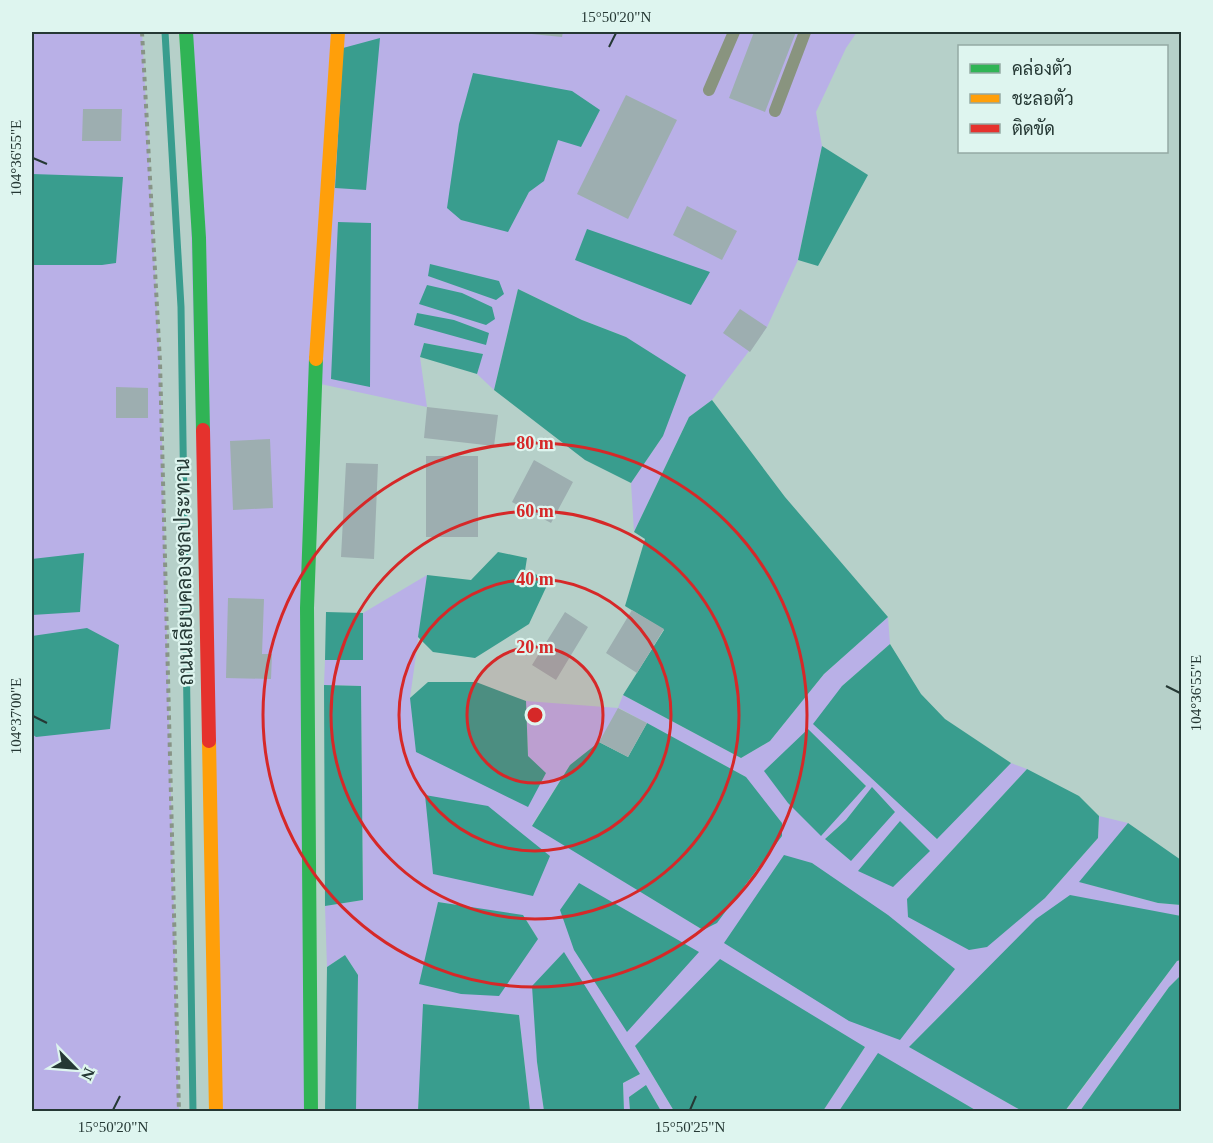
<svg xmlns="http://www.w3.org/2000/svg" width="1213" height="1143" viewBox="0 0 1213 1143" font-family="'Times New Roman',Sarabun,serif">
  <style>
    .green { fill: #b9b0e7; fill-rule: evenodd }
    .water { fill: #399d8e }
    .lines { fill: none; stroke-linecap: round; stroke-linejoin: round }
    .stream { stroke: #399d8e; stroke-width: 7 }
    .building { fill: #9daeb0 }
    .path { stroke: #889487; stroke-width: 4; stroke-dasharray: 4.5 4.5; stroke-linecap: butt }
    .lane { stroke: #89947f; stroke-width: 12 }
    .fast { stroke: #30b455; stroke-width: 14 }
    .slow { stroke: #ff9f0a; stroke-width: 14 }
    .jam { stroke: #e5322d; stroke-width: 14 }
    .ticks { fill: none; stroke: #253834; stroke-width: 2 }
    .ring { fill: none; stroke: #d62828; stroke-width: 3 }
    .labels { text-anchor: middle; stroke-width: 4.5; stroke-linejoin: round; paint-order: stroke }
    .street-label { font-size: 21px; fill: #253834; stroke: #def5ef }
    .centre { fill: #d62828; stroke: #def5ef; stroke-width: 3 }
    .ring-label { font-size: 18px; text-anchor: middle; font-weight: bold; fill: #d62828; stroke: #def5ef; stroke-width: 4.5; stroke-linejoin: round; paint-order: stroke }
    .neatline { fill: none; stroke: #253834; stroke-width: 2 }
    .ticks-label { font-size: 15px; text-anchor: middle; fill: #253834 }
  </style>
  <rect width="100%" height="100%" fill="#b6d0c9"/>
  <!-- green -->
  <path class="green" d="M32 32H142L160 362 179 1111H32Z
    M186 32H857L846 48 816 112 822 146 798 260 767 327 712 400 689 417 634 532 631 483 663 436 626 337 582 320 518 289 494 390 477 374 482 354 424 343 420 357 427 407 316 383 306 1111H213Z
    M427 575 410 698 528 756 526 701 618 708 623 695 741 758 770 741 824 674 888 617 890 644 842 686 936 839 1011 763 1027 769 907 899 1045 898 1098 838 1099 816 1128 823 1080 882 1158 903 1181 905V916L1156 912 963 995 910 1047 1022 1111H977L878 1054 839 1111H823L865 1047 635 1046 674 1111H661L646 1085 629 1097 630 1111H624L623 1083 639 1075 537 1062 544 1111H530L519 1015 424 1004 418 1111H356L358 975 345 955 327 967 325 906 363 900 361 686 324 685 325 660 363 659V613ZM619 708 746 777 782 836 717 923 703 930 532 825 570 765 599 742ZM808 730 866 786 821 835ZM872 788 895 812 825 839 846 820ZM438 902 524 916 538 939Z
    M1181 960V975L1169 987 1080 1111 1065 1112 1177 961Z"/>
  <!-- water -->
  <path class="water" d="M380 38 366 190 335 188 343 48Z
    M473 73 572 91 600 110 581 147 558 140 544 181 529 192 508 232 461 220 447 208 459 124Z
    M822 146 868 175 818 266 798 260Z
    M32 174 123 177 116 263 102 265H32Z
    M338 222 371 223 370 387 331 379Z
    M587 229 710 272 691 305 575 260Z
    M430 264 499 281 504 294 496 300 428 276Z
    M427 285 462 293 492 307 495 319 486 325 419 304Z
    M518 289 582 320 626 337 686 375 663 436 631 483 585 460 494 390Z
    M417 313 454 320 489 333 486 345 414 325Z
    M424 343 483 354 477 374 420 357Z
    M712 400 785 497 888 617 824 674 770 741 741 758 623 695 664 630 625 606 645 539 634 532 689 417Z
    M498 552 527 558 525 571 550 579 529 624 475 658 433 652 418 637 427 575 471 580Z
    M84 553 80 612 32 615V559Z
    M326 612 363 613V660H325Z
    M87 628 119 645 110 729 36 737 32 734V636Z
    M890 644 921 694 945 719 1011 763 937 839 813 724 842 686Z
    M428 682H476L526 701 528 756 546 773 528 807 416 752 410 698Z
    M324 685 361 686 363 900 325 906Z
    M647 723 746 777 782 823V836L717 923 703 930 532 826 570 765 599 742 628 757Z
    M808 729 866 786 821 836 788 803 764 771Z
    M1027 769 1079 796 1099 816 1098 838 1045 898 987 947 969 950 908 917 907 899Z
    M872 787 895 812 851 861 825 839 846 820Z
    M425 795 488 806 550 856 533 896 433 874Z
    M900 821 930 851 893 887 858 871Z
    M1128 823 1181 860V905L1158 903 1079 882Z
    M784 855 812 863 888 915 955 969 900 1040 849 1021 724 943Z
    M579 883 699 952 627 1032 574 950 560 910Z
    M1070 895 1181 916V960L1177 961 1065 1111H1022L909 1047 1036 919Z
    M438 902 523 915 538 939 499 996 461 994 419 984Z
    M564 952 640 1074 623 1083 624 1111H544L537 1062 532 986Z
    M345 955 358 975 356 1111 325 1112 327 967Z
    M720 959 865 1047 823 1111H674L635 1046Z
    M1181 975V1111H1080L1169 987Z
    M423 1004 519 1015 530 1111H418Z
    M878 1053 977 1111H839Z
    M646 1085 661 1111H630L629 1097Z"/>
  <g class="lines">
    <!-- stream -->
    <path class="stream" d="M165 32 181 307 193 1112"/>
  </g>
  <!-- building -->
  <path class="building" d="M522 32H563L562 37 522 33Z
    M754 32H796L765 112 729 98Z
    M626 95 677 120 628 219 577 194Z
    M83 109H122L121 141H82Z
    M687 206 737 231 722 260 673 235Z
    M740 309 767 327 750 352 723 333Z
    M116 387 148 388V418H116Z
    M427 407 498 415 494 446 424 438Z
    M270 439 273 508 233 510 230 441Z
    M426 456H478V537H426Z
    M534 460 573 482 551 523 512 502Z
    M346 463 378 464 374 559 341 557Z
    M228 598 264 599 262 654H272L271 679 226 678Z
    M632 610 664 629 637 673 606 653Z
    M565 612 588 627 556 680 532 665Z
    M618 708 647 723 628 757 599 742Z"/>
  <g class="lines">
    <!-- path -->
    <path class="path" d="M142 32 160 362 179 1112"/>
    <!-- lane -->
    <path class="lane" d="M709 90 734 32
      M775 111 805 32"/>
    <!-- fast -->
    <path class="fast" d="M186 32 199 238 203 430
      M311 1112 307 608 316 359"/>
    <!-- slow -->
    <path class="slow" d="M316 359 338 32
      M209 741 216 1112"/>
    <!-- jam -->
    <path class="jam" d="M203 430 209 741"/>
  </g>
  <!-- ticks -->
  <path class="ticks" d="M609 47 616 33M33 158 47 164M1166 686 1180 693M33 716 47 723M113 1110 120 1096M690 1110 696 1096"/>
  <!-- distance rings -->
  <circle cx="535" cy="715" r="68" fill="#d62828" fill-opacity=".12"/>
  <g class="ring">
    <circle cx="535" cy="715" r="68"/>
    <circle cx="535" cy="715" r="136"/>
    <circle cx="535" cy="715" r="204"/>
    <circle cx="535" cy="715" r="272"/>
  </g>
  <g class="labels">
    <!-- street labels -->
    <g class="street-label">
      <text transform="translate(184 572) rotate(-91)" y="7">ถนนเลียบคลองชลประทาน</text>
    </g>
  </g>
  <circle cx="535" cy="715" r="9" class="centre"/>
  <g class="ring-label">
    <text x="535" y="449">80 m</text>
    <text x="535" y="517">60 m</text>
    <text x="535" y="585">40 m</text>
    <text x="535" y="653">20 m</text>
  </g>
  <!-- border -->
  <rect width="1213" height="1143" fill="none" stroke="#def5ef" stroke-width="66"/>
  <!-- legend -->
  <rect x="958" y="45" width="210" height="108" fill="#def5ef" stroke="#94a9a4" stroke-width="1.5"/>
  <rect x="970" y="64" width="30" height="9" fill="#30b455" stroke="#94a9a4" stroke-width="1.5"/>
  <text x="1012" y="75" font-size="18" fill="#253834">คล่องตัว</text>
  <rect x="970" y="94" width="30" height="9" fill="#ff9f0a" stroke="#94a9a4" stroke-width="1.5"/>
  <text x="1012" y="105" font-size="18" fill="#253834">ชะลอตัว</text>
  <rect x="970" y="124" width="30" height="9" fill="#e5322d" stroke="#94a9a4" stroke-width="1.5"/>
  <text x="1012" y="135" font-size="18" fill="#253834">ติดขัด</text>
  <!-- north arrow -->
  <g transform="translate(75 1068) rotate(115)" stroke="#def5ef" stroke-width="4.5" paint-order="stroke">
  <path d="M0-4.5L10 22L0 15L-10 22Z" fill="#253834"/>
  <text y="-9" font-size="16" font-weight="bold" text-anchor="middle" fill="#253834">N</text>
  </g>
  <rect x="33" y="33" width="1147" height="1077" class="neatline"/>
  <g class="ticks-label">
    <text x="616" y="22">15°50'20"N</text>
    <text transform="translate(16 158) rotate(-90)" y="5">104°36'55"E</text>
    <text transform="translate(1196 693) rotate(-90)" y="5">104°36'55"E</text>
    <text transform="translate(16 716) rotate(-90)" y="5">104°37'00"E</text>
    <text x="113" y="1132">15°50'20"N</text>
    <text x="690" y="1132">15°50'25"N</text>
  </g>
</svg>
